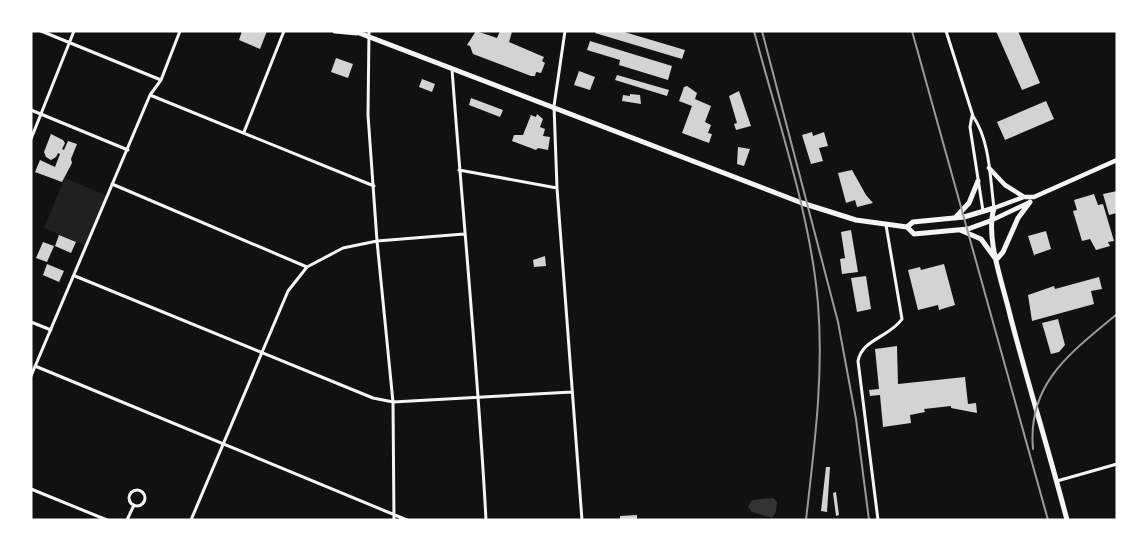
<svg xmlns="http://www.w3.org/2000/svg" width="1148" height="551" viewBox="0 0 1148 551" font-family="Signika,sans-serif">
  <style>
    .green { fill: #202020 }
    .water { fill: #333 }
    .building { fill: #d3d3d3 }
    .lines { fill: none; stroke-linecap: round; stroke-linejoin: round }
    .minor { stroke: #f5f5f5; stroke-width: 3 }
    .secondary { stroke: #f5f5f5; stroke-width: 4.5 }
    .primary { stroke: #f5f5f5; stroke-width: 5 }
    .rail { stroke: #9a9a9a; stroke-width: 2 }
  </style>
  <rect width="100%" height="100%" fill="#111"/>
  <!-- green -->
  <path class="green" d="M65 178 107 196 86 246 44 228Z"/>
  <!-- water -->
  <path class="water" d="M773 498 777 502 776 512 772 518 752 512 748 507 752 500Z"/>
  <!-- building -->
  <path class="building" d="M242 31H267L260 49 239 40Z
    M476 31 497 38 500 31 512 32 509 42 544 57 542 61 545 63 541 73 536 72 535 76H531L473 54 470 46 467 45Z
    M596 31H621L685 50 682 59 595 33Z
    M996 31H1018L1040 83 1022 90Z
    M590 41 672 66 668 80 619 65 620 60 587 50Z
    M336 58 353 64 348 78 331 72Z
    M579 71 595 77 590 90 574 85Z
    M617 75 669 90 667 96 615 80Z
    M422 79 435 84 432 92 419 87Z
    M687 86 697 93 695 99 711 106 705 122 711 125 708 133 712 134 709 143 682 133 692 106 679 101 684 87Z
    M739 91 751 126 736 130 734 124 737 123 729 96Z
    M630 94 640 95 641 104 622 101 623 95 630 96Z
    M471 98 503 110 500 117 469 105Z
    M1046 101 1054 119 1005 140 997 122Z
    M537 114 543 119 540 127 545 129 543 136 550 137 548 150 538 148 536 150 512 141 514 135H523L531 115 536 117Z
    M812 132 813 136 824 132 828 146 819 148 823 161 811 164 802 135Z
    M51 134 63 140 65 143 62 149 64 150 68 141 77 144 71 159 72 163 62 182 35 172 40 160 55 167 60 154 58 153 56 157 51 160 46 157 44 152Z
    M738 147 750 149 744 166 737 164Z
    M852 170 866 195 873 203 857 207 855 200 846 203 838 173Z
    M1117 191V213L1109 215 1103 194Z
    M1094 194 1098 205 1103 204 1114 241 1108 242 1110 246 1096 250 1090 239 1082 241 1073 211 1077 210 1074 200Z
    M851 230 858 272 842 274 840 259 845 258 841 232Z
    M1046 231 1051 249 1034 255 1028 236Z
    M59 235 76 242 71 253 55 246Z
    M43 242 54 246 47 262 36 258Z
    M545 256 546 266 534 267 533 260Z
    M47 264 64 271 59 282 43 275Z
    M944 264 955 305 939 310 938 305 918 310 908 270 920 267 921 270Z
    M866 276 871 309 857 312 851 278Z
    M1099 277 1102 289 1091 291 1094 304 1032 321 1028 295 1054 286 1055 289Z
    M1058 319 1065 345 1059 352 1051 354 1042 323Z
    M897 346 898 384 965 377 968 404 976 403 977 413 951 408V406L924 409 925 412 910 415 911 423 883 427 880 395 870 396 869 390 879 389 875 349Z
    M826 467H830L827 512 821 511Z
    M836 492 839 515 836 516 833 493Z
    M637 515V520H620V516Z"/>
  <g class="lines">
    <!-- minor -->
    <path class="minor" d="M41 31 161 80
      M369 31 368 115 377 241 393 402 394 520
      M565 31 554 106 557 188 582 520
      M946 31 973 116C990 141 990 178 994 208
      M452 69C463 219 478 369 486 520
      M150 95 374 186
      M31 110 128 150
      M972 116 970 127 983 211
      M244 132 284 31
      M31 139 74 31
      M459 170 557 188
      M112 184 307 267
      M75 276 373 398 393 402 572 392
      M31 322 51 330
      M35 366 407 520
      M31 376 150 95 161 80 180 31
      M1057 481 1117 464
      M31 489 107 520
      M129 498a8 8 0 1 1 16 0a8 8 0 1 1-16 0Z
      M127 520 134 505
      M191 520 288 291 307 267 343 248 377 241 464 234
      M878 520 858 361C862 339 890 337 902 319L886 225"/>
    <!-- secondary -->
    <path class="secondary" d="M989 168 1005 185 1024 197
      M994 208 1024 197H1034L1117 160
      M990 221 1028 203"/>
    <!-- primary -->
    <path class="primary" d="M335 31 357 33
      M354 31 802 203 856 220 907 227 914 234 968 229 990 221
      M994 208C985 238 1003 284 1010 315 1028 384 1049 451 1067 520
      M955 218 969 203 978 181
      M907 227 913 222 964 217 994 208
      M960 230 981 239 995 258
      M996 260 1003 252 1018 218 1030 202"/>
    <!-- rail -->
    <path class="rail" d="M754 31C777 118 811 216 818 304 824 376 814 449 806 520
      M762 31 838 322 856 419 869 520
      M912 31 1048 520
      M1033 449C1027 382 1072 352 1117 314"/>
  </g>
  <!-- border -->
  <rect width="1148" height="551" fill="none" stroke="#ffffff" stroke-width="65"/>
</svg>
